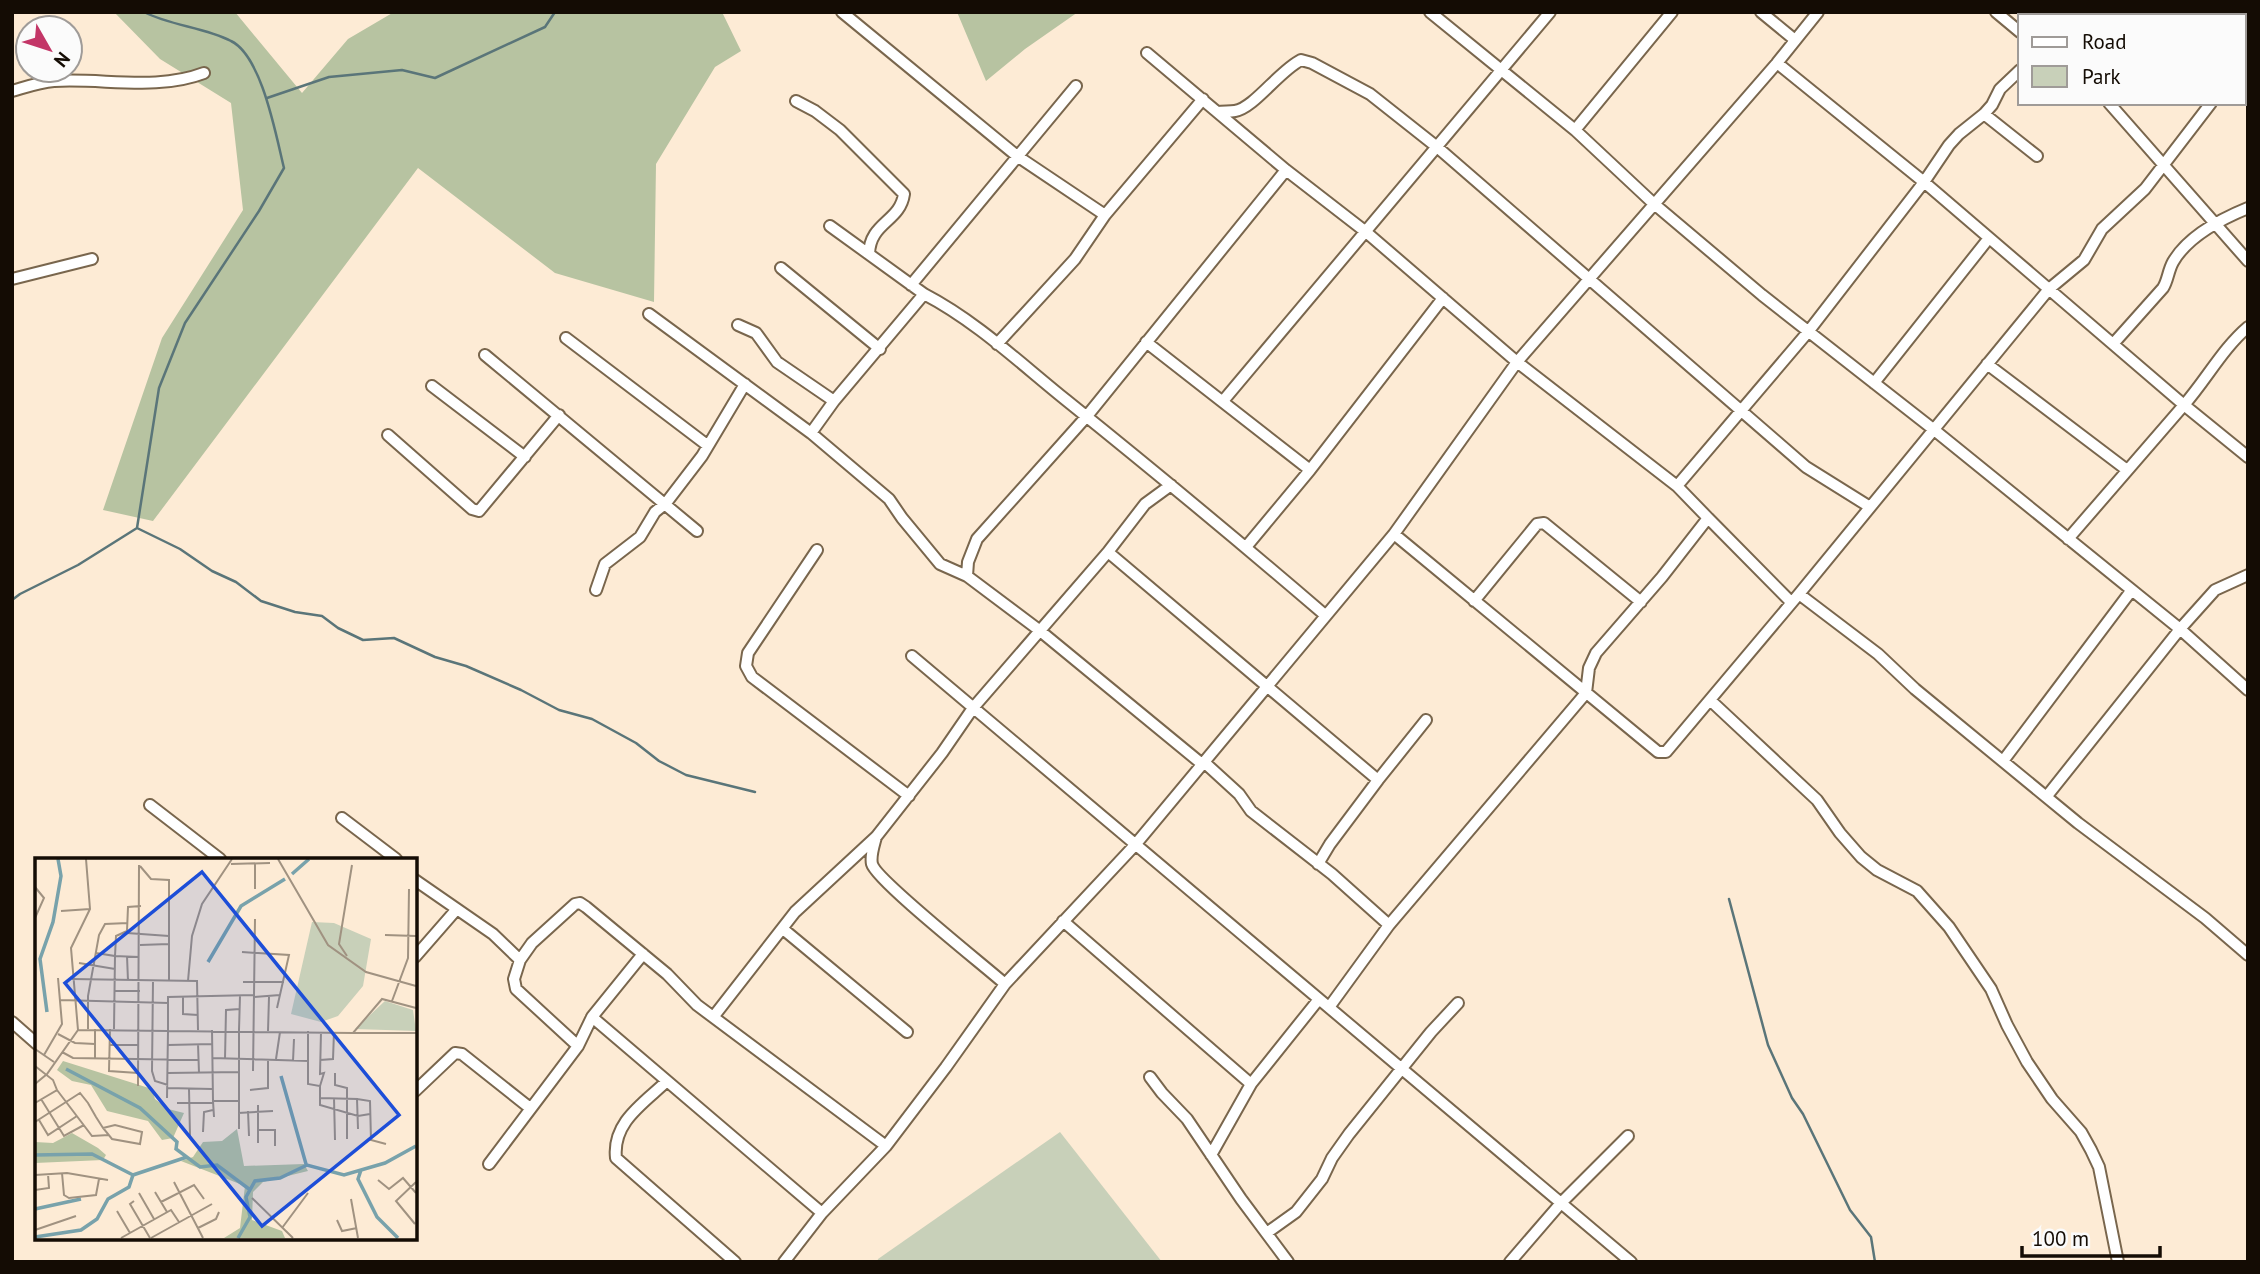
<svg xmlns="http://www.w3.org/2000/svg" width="2260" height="1274" viewBox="0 0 2260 1274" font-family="'PT Sans',sans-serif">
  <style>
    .green { fill: #c8d0b9 }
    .forest { fill: #b7c3a1 }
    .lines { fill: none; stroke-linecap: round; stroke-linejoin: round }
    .stream { stroke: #5a7579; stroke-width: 2.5 }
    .street-casing { stroke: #79664d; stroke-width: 14 }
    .street { stroke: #fff; stroke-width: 10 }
    .inset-river { fill: none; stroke: #78a2ab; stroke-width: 3.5 }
    .inset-road { fill: none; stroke: #a09281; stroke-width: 2 }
    .view { fill: #1d4ed8; fill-opacity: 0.15; stroke: #1d4ed8; stroke-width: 3.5 }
    .inset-edge { fill: none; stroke: #140c04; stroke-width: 3.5 }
  </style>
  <rect width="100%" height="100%" fill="#fdebd5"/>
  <!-- green -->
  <path class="green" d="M1060 1132 1162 1262H877L878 1259Z"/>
  <!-- forest -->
  <path class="forest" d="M114 12H235L302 93 348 39 394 12H722L741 51 715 67 656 164 654 302 555 273 418 168 153 521 103 510 162 338 243 210 231 103 160 59Z
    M957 12H1078L1025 49 986 81Z"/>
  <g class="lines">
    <!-- stream -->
    <path class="stream" d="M267 98 329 77 402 70 435 78 545 27 555 12
      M137 528 180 549 212 571 236 582 261 601 295 612 322 616 338 628 363 640 394 638 435 657 466 666 521 690 559 710 592 719 636 743 659 761 686 775 755 792
      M12 600 20 594 78 565 137 528 159 388 185 323 259 211 284 168C276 136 262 56 231 41 204 27 171 26 144 12
      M1729 899 1768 1045 1792 1098 1803 1114 1850 1210 1871 1237 1875 1262"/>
    <defs>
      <path id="street" d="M842 12 1017 156 1105 215
        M1430 12 1575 130 1653 203 1762 295 1933 429 2180 629 2248 690
        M1761 12 1795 40
        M1996 12 2020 32
        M2181 12 2187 16
        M2104 16 2106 12
        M2244 59 2248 61
        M1777 63 1924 182 2184 405 2068 539
        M12 91C26 87 40 82 54 81 104 78 157 91 204 73
        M796 101 815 111 840 130 904 194C900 222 870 222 869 254
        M2109 103 2248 261
        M1218 112C1223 111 1229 112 1235 111 1254 108 1279 71 1301 60L1312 63 1370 94 1437 147 1806 467 1870 507
        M1984 114 2037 156
        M1575 130 1672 12
        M781 268 880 349
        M12 279 92 259
        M911 285 1076 86
        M924 294C976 321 1020 363 1066 400 1153 470 1240 542 1325 615
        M649 314 811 433 889 499 902 518 940 564 967 576 1039 630 1202 764
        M738 325 756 333 777 362 834 401
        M2248 327C2223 348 2206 380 2184 405L2248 457
        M566 338 707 445
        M1146 342 1310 470
        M997 344 1075 259 1105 215 1203 99
        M2113 344 2163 288C2168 280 2168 271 2173 262 2188 236 2221 219 2248 208
        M485 355 697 531
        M1987 364 2127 470
        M1874 383 1989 238
        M432 386 525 457
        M1223 401 1550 12
        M811 433 834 401 924 294 830 226
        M388 435 472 509 479 511 559 415
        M1677 486 1517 362 1777 63 1818 12
        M1708 518 1791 602
        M1394 534 1658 752H1666L1799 594 2049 289 2084 260 2102 229 2145 189 2211 103
        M1246 547 1310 470 1443 298
        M817 550 748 653 746 666 752 677 909 796
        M1108 552 1378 780 1330 844 1318 864
        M967 576 968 562 977 539 1087 416 1286 170
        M596 590 605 564 640 537 655 512 666 503 702 456 745 384
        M1799 594 1878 654 1915 689 2078 823 2205 918 2248 955
        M1474 601 1537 524 1544 523 1641 602
        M912 656 1631 1262
        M1710 700 1817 800 1840 833 1861 857 1877 870 1917 891 1949 927 1991 989 2007 1025 2027 1062 2052 1099 2081 1132 2091 1150 2099 1167 2118 1262
        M2003 761 2131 591
        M1204 762 1239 794 1251 811 1332 874 1389 925
        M1378 780 1426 720
        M2047 796 2180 629 2215 590 2248 575
        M150 805 220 859
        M342 818 396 859
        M876 837C874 845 870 856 872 864 876 880 986 967 1005 984
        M415 880 493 934 520 960 532 943 575 904 580 903 586 907 667 974 697 1005 886 1146
        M1063 921 1251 1084
        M783 929 907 1032
        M415 957 456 910
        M520 960 514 979 516 989 578 1046 592 1017 822 1213
        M1330 1006 1389 925 1586 693 1589 668 1596 653 1662 577 1708 518 1677 486 1808 332 1924 182 1949 145 1959 134 1984 114 1992 105 2000 89 2020 70
        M714 1016 795 912 876 837 942 753 973 708 1108 552 1145 504 1171 485
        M592 1017 643 954
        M12 1022 37 1044
        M1150 1077 1162 1093 1187 1119 1241 1199 1288 1262
        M667 1081C644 1103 612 1122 616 1158L735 1262
        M415 1091 455 1053 462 1054 530 1108
        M1211 1155 1251 1084 1319 999
        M489 1164 578 1046
        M1268 1232 1296 1212 1322 1179 1332 1158 1349 1134 1431 1032 1458 1003
        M784 1262 822 1213 886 1146 946 1067 1005 984 1135 845 1394 534 1517 362 1366 232 1286 170 1147 53
        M1510 1262 1561 1203 1628 1136"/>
    </defs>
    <!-- street casing -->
    <use href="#street" class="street-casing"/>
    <!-- street -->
    <use href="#street" class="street"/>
  </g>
  <!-- overview -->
  <g transform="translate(35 858)">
    <rect width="382" height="382" fill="#fdebd5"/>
    <path d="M277 64 299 65 336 81 328 128 303 158 286 164 256 156ZM350 143 378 152 381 173 320 171Z" fill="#c8d0b9"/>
    <path d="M28 203 117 231 120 241 133 251 149 255 138 280 127 282 113 263 72 253 56 227 37 223 22 212ZM202 271 209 308 269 306 273 313 228 324 218 334 217 362 247 373 250 380H189L205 370 210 328 146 303 158 299 168 284 187 283ZM37 275 63 290 71 297 68 302 0 305V284L18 285Z" fill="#b7c3a1"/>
    <path class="inset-river" d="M257 16 274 1M173 104 206 48 250 21M12 154 5 101 18 64 26 18 23 1M31 211 105 250 142 284 141 291 165 309 182 307 214 331M246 218 271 306M0 297 57 296 98 317M326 312 323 321 342 359 363 380M0 351 46 341M0 379 46 372 62 361 73 341 94 329 98 317 152 299M203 380 215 359 211 339 220 323 245 320 272 307 309 317 350 305 381 288"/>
    <path class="inset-road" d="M243 1 293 87 331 114 381 128M220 5V31M196 6 235 5M105 8 116 21 134 22V123M0 29 9 40 0 60M26 53 55 51M92 75 134 78M350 77 381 78M105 87 134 86M207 94 254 97 242 150M61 95 80 98 81 78 92 73 93 49 106 48M92 98 93 123M312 98 304 86 317 7M44 105 80 111M37 121 162 123 163 172M118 123 117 213 120 223 133 227M153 123 157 78 167 46 197 1M208 124H249M79 133H105M148 139V156L163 157M219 139 245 137M25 142 133 145V139L219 137M357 143 373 100 374 31M53 171V138L64 77 70 66 93 65M75 171 74 213 103 215M79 171 80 98 104 99M43 172 36 90 55 51 51 1M177 172 178 243M204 172 205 138M233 173 234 139M273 173V226L285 228V247L323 258 335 256M318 175H381M23 176 40 185 60 186M163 186 164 215M74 187H103M133 187 177 186M0 191 19 204M27 194 38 200 163 202M9 197 27 166 23 120M60 200V171M177 200 274 203M190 201 191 152 205 151M241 201 245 174M285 202 298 201 299 174M258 203 259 181M0 208 18 222 22 232 0 245M218 213 220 61M133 215 204 214M300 215V227L312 230V281M0 226 12 216 43 172 133 173V145M103 228 104 7M285 228 289 215 285 216 286 174M132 230 177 231M154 231 155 278M22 232 57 278 74 277M215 232 233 230V201M132 240 133 173 318 175 347 141 381 150M285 240 322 241 323 271M299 240 300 282M6 241 29 278 49 267M322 241 335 243 336 282 351 286M142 245H178M213 253 214 278M203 255 238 253M179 259 178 243H203M4 262 13 277 42 258M0 264 45 235 53 245 61 259 68 270 77 281 105 286 107 274 80 267 68 270M204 271V172M223 272H240V288M168 274 169 254 178 252M223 285V247M27 315 29 337 34 340 61 337 64 321M0 317 32 315 73 322M343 322 354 331 368 320 381 335M139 324 168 380M0 332 14 330 13 316M120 334 132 354M104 335 119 361M217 340 258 380M316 341 323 380M99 343 95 346 115 380M126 344 159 327 169 341M82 353 95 375M302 362 307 373 322 370M380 366 361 343 381 324M163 370 181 361 184 354M247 370 273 335M0 372 41 358M86 380 136 352 144 364M116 380 177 346"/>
    <path class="view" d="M167 14 364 257 227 368 30 125Z"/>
    <rect width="382" height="382" class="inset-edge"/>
  </g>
  <!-- border -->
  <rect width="2260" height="1274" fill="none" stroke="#140c04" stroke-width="28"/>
  <!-- legend -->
  <rect x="2018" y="14" width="228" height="91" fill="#fbfbfb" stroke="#9f9b98" stroke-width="2"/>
  <rect x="2032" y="37" width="35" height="10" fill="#ffffff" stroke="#9f9b98" stroke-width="2"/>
  <text x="2082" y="49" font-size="21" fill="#140c04">Road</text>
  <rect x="2032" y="66" width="35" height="21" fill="#c8d0b9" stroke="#9f9b98" stroke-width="2"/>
  <text x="2082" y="84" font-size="21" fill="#140c04">Park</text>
  <!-- north arrow -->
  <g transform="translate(49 49) rotate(129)"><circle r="33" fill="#fbfbfb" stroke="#9f9b98" stroke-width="2"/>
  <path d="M0-5L12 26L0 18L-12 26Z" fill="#c33667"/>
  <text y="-10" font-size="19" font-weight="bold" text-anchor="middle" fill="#140c04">N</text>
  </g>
  <!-- scale -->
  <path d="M2022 1246v10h138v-10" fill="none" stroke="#140c04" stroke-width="3.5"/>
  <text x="2032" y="1246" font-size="21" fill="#140c04" stroke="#fbfbfb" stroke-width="5" paint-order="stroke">100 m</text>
</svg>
